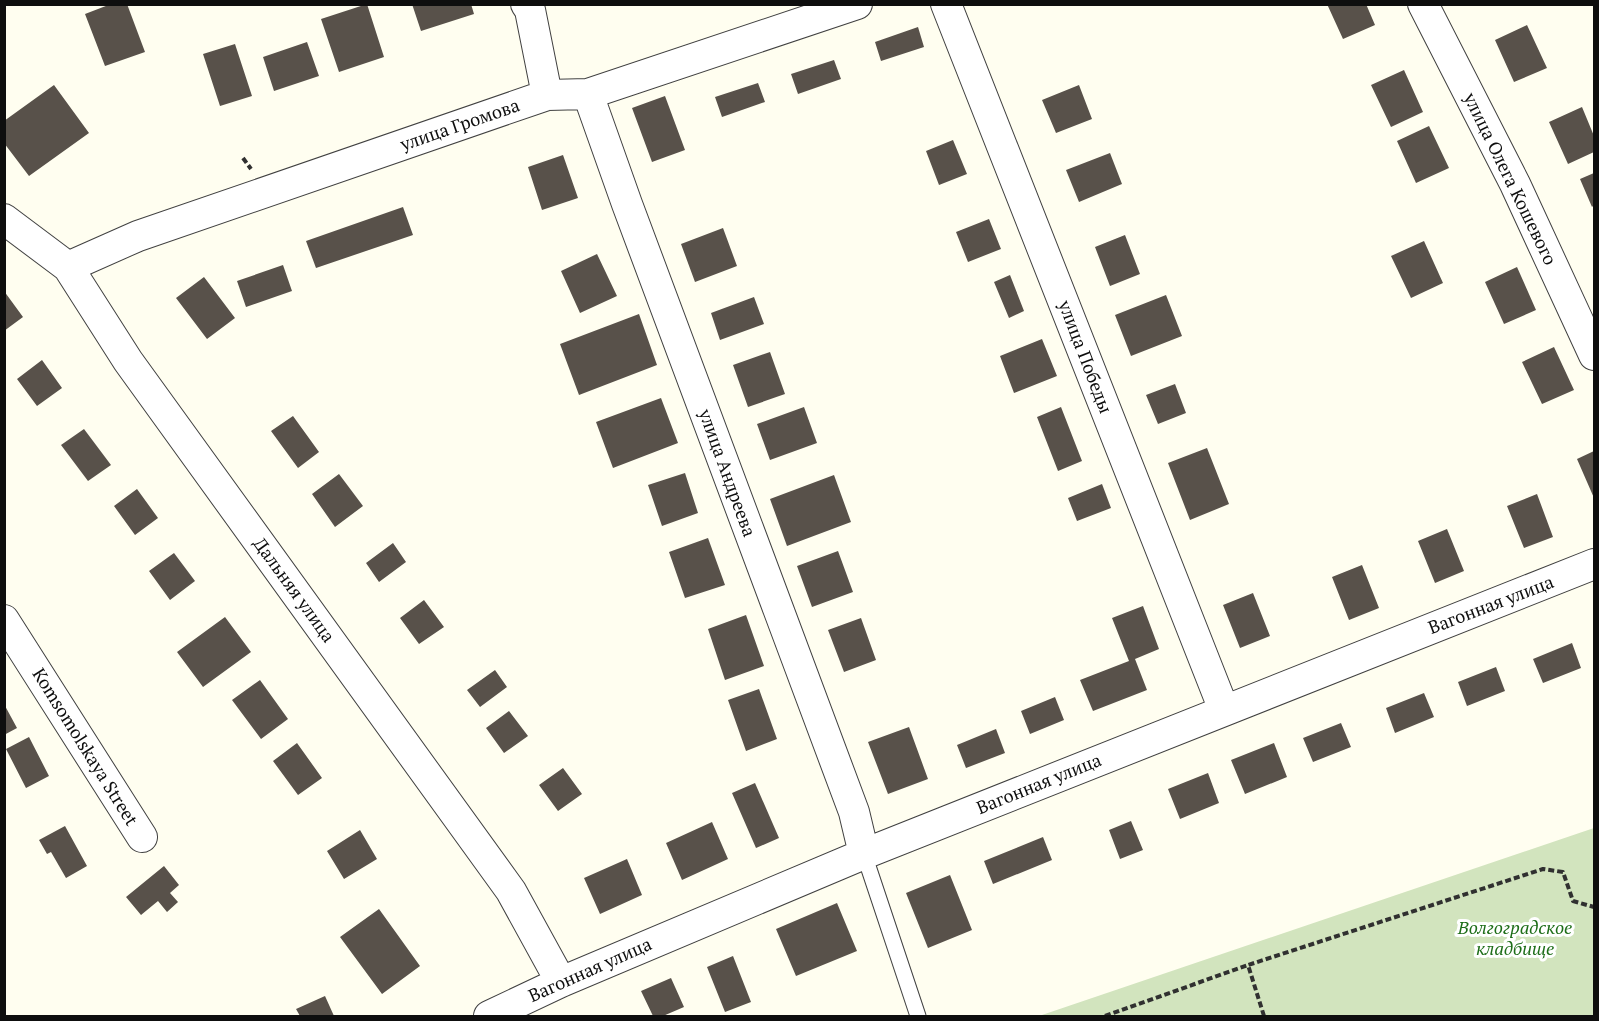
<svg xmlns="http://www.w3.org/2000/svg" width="1599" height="1021" viewBox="0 0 1599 1021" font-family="'PT Serif',serif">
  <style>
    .cemetery { fill: #d2e4be }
    .building { fill: #58514a }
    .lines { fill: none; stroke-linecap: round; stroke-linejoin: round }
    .service-casing { stroke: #414141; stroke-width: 17 }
    .minor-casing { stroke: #414141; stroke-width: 32 }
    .path { stroke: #303030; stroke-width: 4; stroke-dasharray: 6 3; stroke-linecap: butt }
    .service { stroke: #fff; stroke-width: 15 }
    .minor { stroke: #fff; stroke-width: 30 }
    .labels { text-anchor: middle; stroke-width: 6; stroke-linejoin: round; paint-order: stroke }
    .street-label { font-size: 18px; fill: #0e0e0e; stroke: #fff }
    .park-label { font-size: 18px; font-style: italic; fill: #1d6d18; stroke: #fff }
  </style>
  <rect width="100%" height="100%" fill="#fffef0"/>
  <!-- cemetery -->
  <path class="cemetery" d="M1594 828V1016H1039Z"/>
  <!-- building -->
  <path class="building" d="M111 4H127L145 52 105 66 85 14Z
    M367 4 384 57 339 72 321 19Z
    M412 4H471L474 14 421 31Z
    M1327 4H1366L1375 25 1343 39Z
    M1527 25 1547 68 1514 82 1495 40Z
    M918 27 924 47 881 61 875 42Z
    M307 42 319 76 274 91 263 57Z
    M235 44 252 96 220 106 203 54Z
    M834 60 841 79 798 94 791 74Z
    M1404 70 1423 112 1391 127 1371 85Z
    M758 83 765 102 722 117 715 97Z
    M54 85 89 133 29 176 4 143V121Z
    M1079 85 1092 119 1056 133 1042 100Z
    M665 96 685 150 652 162 632 108Z
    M1582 107 1594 136V152L1568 164 1549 122Z
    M1429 126 1449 168 1416 183 1397 141Z
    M953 140 967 174 939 185 926 151Z
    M1110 153 1122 184 1079 202 1066 170Z
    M563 155 578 198 542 210 528 167Z
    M1594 173V205L1592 207 1580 179Z
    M403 207 413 235 316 268 306 241Z
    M989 219 1001 249 968 262 956 232Z
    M723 228 737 266 695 282 681 244Z
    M1125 235 1140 274 1110 286 1095 247Z
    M1424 241 1443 283 1411 298 1391 256Z
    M597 254 617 296 580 313 561 271Z
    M283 265 292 291 246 307 237 281Z
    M1517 267 1536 310 1504 324 1485 282Z
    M1010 275 1024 311 1009 318 994 282Z
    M204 277 235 318 207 339 176 298Z
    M4 291 23 317 4 331Z
    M1166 295 1182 336 1131 356 1115 315Z
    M754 297 764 324 720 340 711 313Z
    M639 314 657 365 579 395 560 344Z
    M1042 339 1057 376 1014 393 1000 356Z
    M1554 347 1574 390 1542 404 1522 362Z
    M770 352 785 394 748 407 733 365Z
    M42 360 62 388 37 406 17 379Z
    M1175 384 1186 413 1158 424 1146 395Z
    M661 398 678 443 613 468 596 422Z
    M804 407 817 443 770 460 757 424Z
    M1061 407 1082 461 1058 471 1037 417Z
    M293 416 319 452 298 468 271 431Z
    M84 429 111 465 88 481 61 445Z
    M1207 448 1229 504 1190 520 1168 463Z
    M1594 451V498L1577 459Z
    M685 473 698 513 662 526 648 485Z
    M339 474 363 506 335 527 312 494Z
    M834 475 851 522 787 546 770 499Z
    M1102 484 1111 508 1077 521 1068 498Z
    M137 489 158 518 135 535 114 506Z
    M1537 494 1553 537 1524 548 1507 506Z
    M1447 529 1464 571 1435 583 1418 541Z
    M708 538 725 585 685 598 669 552Z
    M393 543 406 562 379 582 366 563Z
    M838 551 853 592 812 607 797 566Z
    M174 553 195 581 170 600 149 571Z
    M1362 565 1379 608 1349 620 1332 577Z
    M1253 593 1270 636 1240 648 1223 605Z
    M424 600 444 627 419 644 400 618Z
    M1143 606 1159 649 1135 659 1147 690 1093 711 1080 680 1129 661 1112 618Z
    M746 615 764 666 725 680 708 629Z
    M225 617 251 652 203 687 177 652Z
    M861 618 876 660 844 672 828 630Z
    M1572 643 1581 668 1543 683 1533 659Z
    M1496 667 1505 691 1467 706 1458 682Z
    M495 670 507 687 480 707 467 690Z
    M260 680 288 719 261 739 232 700Z
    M759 689 777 739 746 751 728 700Z
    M1424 693 1434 717 1395 733 1386 708Z
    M1055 697 1064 720 1030 734 1021 711Z
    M4 704 17 728 4 735Z
    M509 711 528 736 504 753 486 728Z
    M1341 723 1351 747 1313 762 1303 738Z
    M909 727 928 779 888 794 868 742Z
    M996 729 1005 753 966 768 957 745Z
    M29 737 49 776 26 788 6 749Z
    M297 743 322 778 298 795 273 761Z
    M1274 743 1287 777 1245 794 1231 760Z
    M563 768 582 794 558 811 539 785Z
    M1208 773 1219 803 1180 819 1168 789Z
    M755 783 779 838 756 848 732 793Z
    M1131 821 1143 850 1120 859 1109 830Z
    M712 822 728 859 682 880 666 843Z
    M65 826 87 866 66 878 51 852 47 854 39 840Z
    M360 830 377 859 344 879 327 851Z
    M1043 837 1052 860 993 884 984 861Z
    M627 859 642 895 600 914 584 878Z
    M164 866 179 885 170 893 178 902 167 912 158 901 141 915 126 897Z
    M950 875 972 930 928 948 906 893Z
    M837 903 857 951 796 976 776 929Z
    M379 909 420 966 382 994 340 937Z
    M733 956 751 1002 725 1012 707 967Z
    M671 978 684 1007 663 1016H653L641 991Z
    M325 996 334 1016H300L296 1009Z"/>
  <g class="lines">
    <defs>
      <path id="service" d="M864 854 918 1016"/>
      <path id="minor" d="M526 4 530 10 547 95
        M946 4 1224 710
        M1423 4 1515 184 1594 355
        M588 94 627 204 854 812 864 854
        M4 219 68 267 128 361 511 891 561 982
        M68 267 138 236 547 95 588 94 857 4
        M4 620 142 837
        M489 1016 561 982 864 854 1594 564"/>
    </defs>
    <!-- service casing -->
    <use href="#service" class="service-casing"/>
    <!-- minor casing -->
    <use href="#minor" class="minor-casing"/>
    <!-- path -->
    <path class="path" d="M243 158 251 169
      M1105 1016 1248 965
      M1264 1016 1248 965 1543 869 1563 872 1573 901 1594 907"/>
    <!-- service -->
    <use href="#service" class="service"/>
    <!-- minor -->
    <use href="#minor" class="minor"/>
  </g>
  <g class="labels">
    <!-- street labels -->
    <g class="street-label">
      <text transform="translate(460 125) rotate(-19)" y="6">улица Громова</text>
      <text transform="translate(1510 179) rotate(64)" y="6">улица Олега Кошевого</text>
      <text transform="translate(1085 357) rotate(69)" y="6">улица Победы</text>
      <text transform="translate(727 473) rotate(70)" y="6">улица Андреева</text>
      <text transform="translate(294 590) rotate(54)" y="6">Дальняя улица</text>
      <text transform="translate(1491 605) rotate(-21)" y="6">Вагонная улица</text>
      <text transform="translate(85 747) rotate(58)" y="6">Komsomolskaya Street</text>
      <text transform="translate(1039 784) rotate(-22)" y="6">Вагонная улица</text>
      <text transform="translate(590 970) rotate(-24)" y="6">Вагонная улица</text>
    </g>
    <!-- park labels -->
    <g class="park-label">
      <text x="1515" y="934">Волгоградское<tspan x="1515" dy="21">кладбище</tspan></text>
    </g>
  </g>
  <!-- border -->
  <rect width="1599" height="1021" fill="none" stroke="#0e0e0e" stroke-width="12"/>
</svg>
